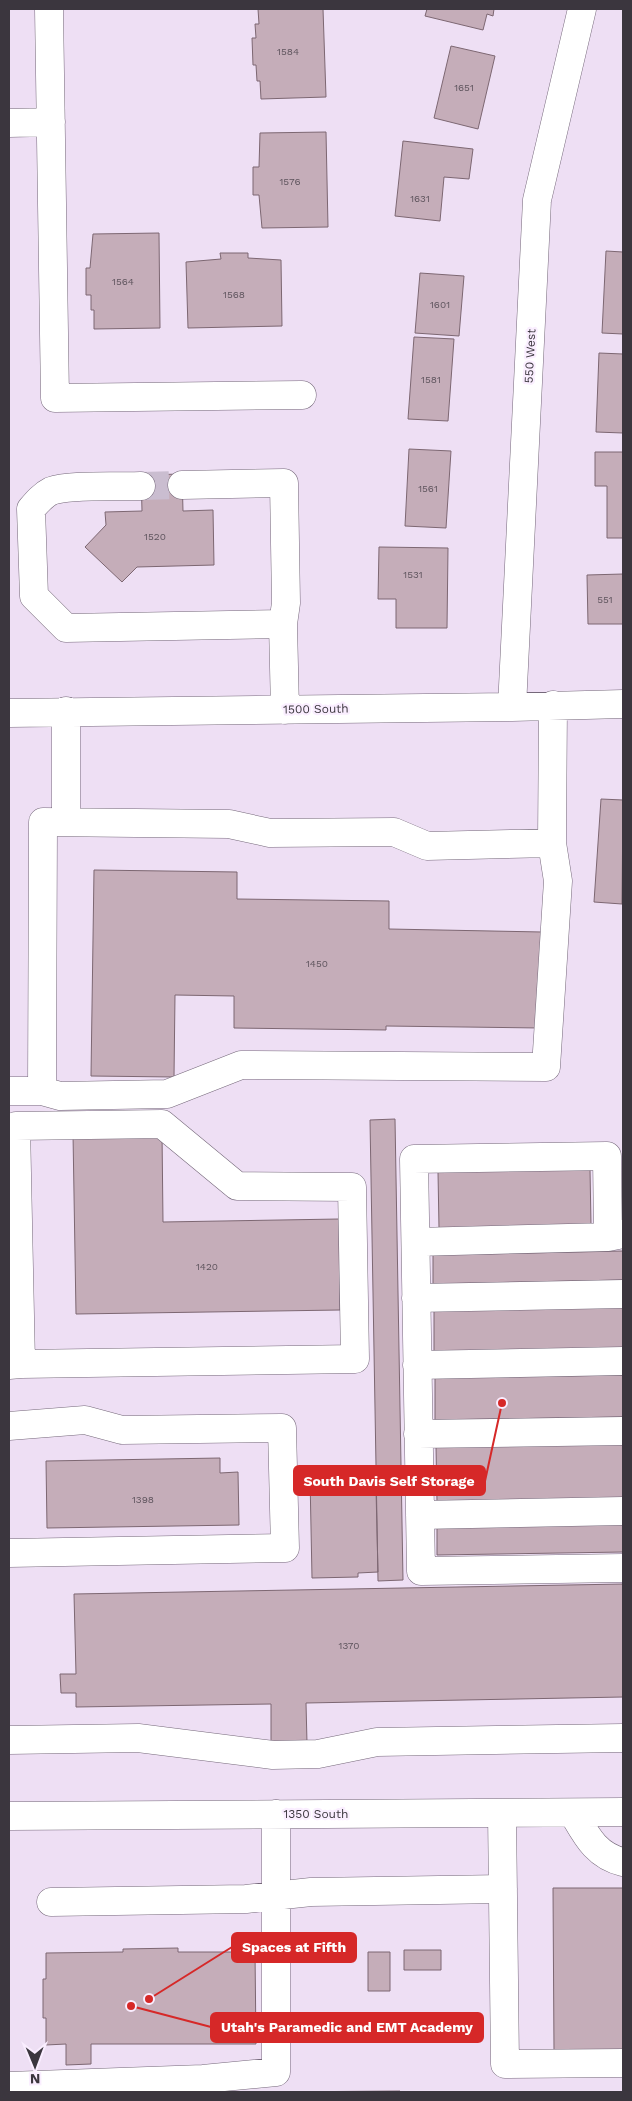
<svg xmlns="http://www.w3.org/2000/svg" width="632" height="2101" viewBox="0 0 632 2101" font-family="'Work Sans',sans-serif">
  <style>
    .building { fill: #c5adb9; stroke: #7d6772 }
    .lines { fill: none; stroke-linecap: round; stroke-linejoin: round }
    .minor-tunnel { stroke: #cabdd0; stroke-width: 28; stroke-dasharray: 28 14; stroke-linecap: butt }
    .minor-casing { stroke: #75687a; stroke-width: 29 }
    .minor { stroke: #fff; stroke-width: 28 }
    .labels { text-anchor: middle; stroke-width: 4.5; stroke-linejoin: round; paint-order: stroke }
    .number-label { font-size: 10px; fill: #5e545d }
    .street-label { font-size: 12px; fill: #3b363e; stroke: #faeeff }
    .leader { fill: none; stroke: #d62828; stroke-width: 2 }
    .callout-dot { fill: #d62828; stroke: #faeeff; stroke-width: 2 }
    .callout { fill: #d62828; stroke: #d62828; stroke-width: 2 }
    .callout-label { font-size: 14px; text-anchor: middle; font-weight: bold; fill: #fff }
  </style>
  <rect width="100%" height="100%" fill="#eedff4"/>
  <!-- building -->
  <path class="building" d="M258 9H323L326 97 261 99 260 81H257L256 65H253L252 38H256L255 24H259Z
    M427 9H494L493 16 487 14 483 30 425 16Z
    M451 46 495 56 478 129 434 118Z
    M326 132 328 227 262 228 259 195H253V167H259L260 133Z
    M403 141 473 149 469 179 444 177 440 221 395 216Z
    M159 233 160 328 94 329V310H91V295H86V268H90L93 234Z
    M606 251 623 252V334L602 333Z
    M220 253H248V258L281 260 282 326 188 328 186 262 221 259Z
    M420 273 464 276 459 336 415 333Z
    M414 337 454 339 448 421 408 419Z
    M599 353 623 354V433L596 432Z
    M409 449 451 451 446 528 405 526Z
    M595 452H623V538H607V486H595Z
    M182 474 183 511 213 510 214 565 137 567 122 582 85 547 106 525 105 512 142 511 141 475Z
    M379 547 448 548 447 628H396V599H378Z
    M623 574V624H588L587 575Z
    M601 799 623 800 622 904 594 902Z
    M94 870 237 872V899L389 901V929L542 932 540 1028 386 1026V1030L234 1028V996L175 995 174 1077 91 1076Z
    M395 1119 403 1580 378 1581 370 1120Z
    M162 1133 163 1222 339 1219 340 1310 76 1314 73 1134Z
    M590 1169 591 1225 439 1228 438 1172Z
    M623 1251V1280L433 1284V1255Z
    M623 1307V1349L434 1353V1311Z
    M623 1375V1417L435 1420V1378Z
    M623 1442V1499L437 1502 436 1446Z
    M220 1458V1473L238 1472 239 1525 47 1528 46 1461Z
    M356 1476V1489H376L378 1572 358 1573V1577L312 1578 310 1477Z
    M623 1523V1552L437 1555V1526Z
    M623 1584V1697L306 1703 307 1743 271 1744V1704L76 1707V1693H61L60 1674H76L74 1594Z
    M553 1888H623V2051H554Z
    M178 1948V1952H255L256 2044H91V2064L66 2065V2044L46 2045V2018H43V1979H46V1953L123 1952V1949Z
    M404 1950H441V1970H404Z
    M368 1952H390V1991H368Z
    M400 2091V2092H269Z"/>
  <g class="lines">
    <!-- minor-tunnel -->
    <path class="minor-tunnel" d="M141 486 182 485"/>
    <defs>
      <path id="minor" d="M49 9 55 398 302 395
        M9 123 51 122
        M182 485 284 483 286 603 283 624 285 710
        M141 486C119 487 70 484 51 491 43 495 37 502 31 509L34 596 66 628 283 624
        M512 707 537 200 582 9
        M66 711V822
        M9 713 512 707 623 704
        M9 1091H42L43 822 229 824 270 833 394 832 427 846 552 843 553 705
        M42 1091 60 1096 167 1094 241 1065 546 1067 558 881 552 843
        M608 1237 607 1156 414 1159 421 1571 623 1568
        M416 1242 608 1237 623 1234
        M416 1298 623 1294
        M9 1365 21 1364 355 1359 352 1187 237 1186 162 1124 16 1126 21 1364
        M417 1365 623 1361
        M9 1426 85 1420 122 1430 282 1428 285 1548 9 1553
        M418 1434 623 1431
        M420 1515 623 1511
        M9 1740 138 1738 273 1755 318 1754 377 1742 623 1738
        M502 1813 505 2064 623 2063
        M573 1813C586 1835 596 1856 623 1862
        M9 1816 623 1812
        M51 1902 246 1899 311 1892 503 1889
        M9 2086 203 2079 276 2072V1814"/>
    </defs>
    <!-- minor casing -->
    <use href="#minor" class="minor-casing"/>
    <!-- minor -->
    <use href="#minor" class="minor"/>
  </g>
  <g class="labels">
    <!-- number labels -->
    <g class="number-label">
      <text x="288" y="55">1584</text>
      <text x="464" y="91">1651</text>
      <text x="290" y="185">1576</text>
      <text x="420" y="202">1631</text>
      <text x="123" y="285">1564</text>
      <text x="234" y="298">1568</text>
      <text x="440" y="308">1601</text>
      <text x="431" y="383">1581</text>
      <text x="428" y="492">1561</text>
      <text x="155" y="540">1520</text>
      <text x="413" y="578">1531</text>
      <text x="605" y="603">551</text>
      <text x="317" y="967">1450</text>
      <text x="207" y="1270">1420</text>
      <text x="143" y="1503">1398</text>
      <text x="349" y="1649">1370</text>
    </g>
    <!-- street labels -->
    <g class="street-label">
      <text transform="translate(530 356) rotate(-87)" y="4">550 West</text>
      <text transform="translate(316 709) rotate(-1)" y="4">1500 South</text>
      <text x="316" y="1818">1350 South</text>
    </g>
  </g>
  <!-- callouts -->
  <path class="leader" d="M502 1403L485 1481M149 1999L232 1947M131 2006L211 2027"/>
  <g class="callout-dot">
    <circle cx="502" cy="1403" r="5"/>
    <circle cx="149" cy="1999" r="5"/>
    <circle cx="131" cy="2006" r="5"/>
  </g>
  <g class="callout">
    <rect x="294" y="1466" width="191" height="29" rx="5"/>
    <rect x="232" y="1933" width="124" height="29" rx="5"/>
    <rect x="211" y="2013" width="272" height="29" rx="5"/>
  </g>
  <g class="callout-label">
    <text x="389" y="1486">South Davis Self Storage</text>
    <text x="294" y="1952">Spaces at Fifth</text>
    <text x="347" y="2032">Utah's Paramedic and EMT Academy</text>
  </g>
  <!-- border -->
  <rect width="632" height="2101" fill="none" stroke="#3b363e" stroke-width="20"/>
  <!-- north arrow -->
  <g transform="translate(35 2066) rotate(179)" stroke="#faeeff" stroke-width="4" paint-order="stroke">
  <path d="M0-4L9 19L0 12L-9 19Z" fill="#3b363e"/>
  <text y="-8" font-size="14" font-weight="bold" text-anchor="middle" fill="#3b363e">N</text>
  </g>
</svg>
